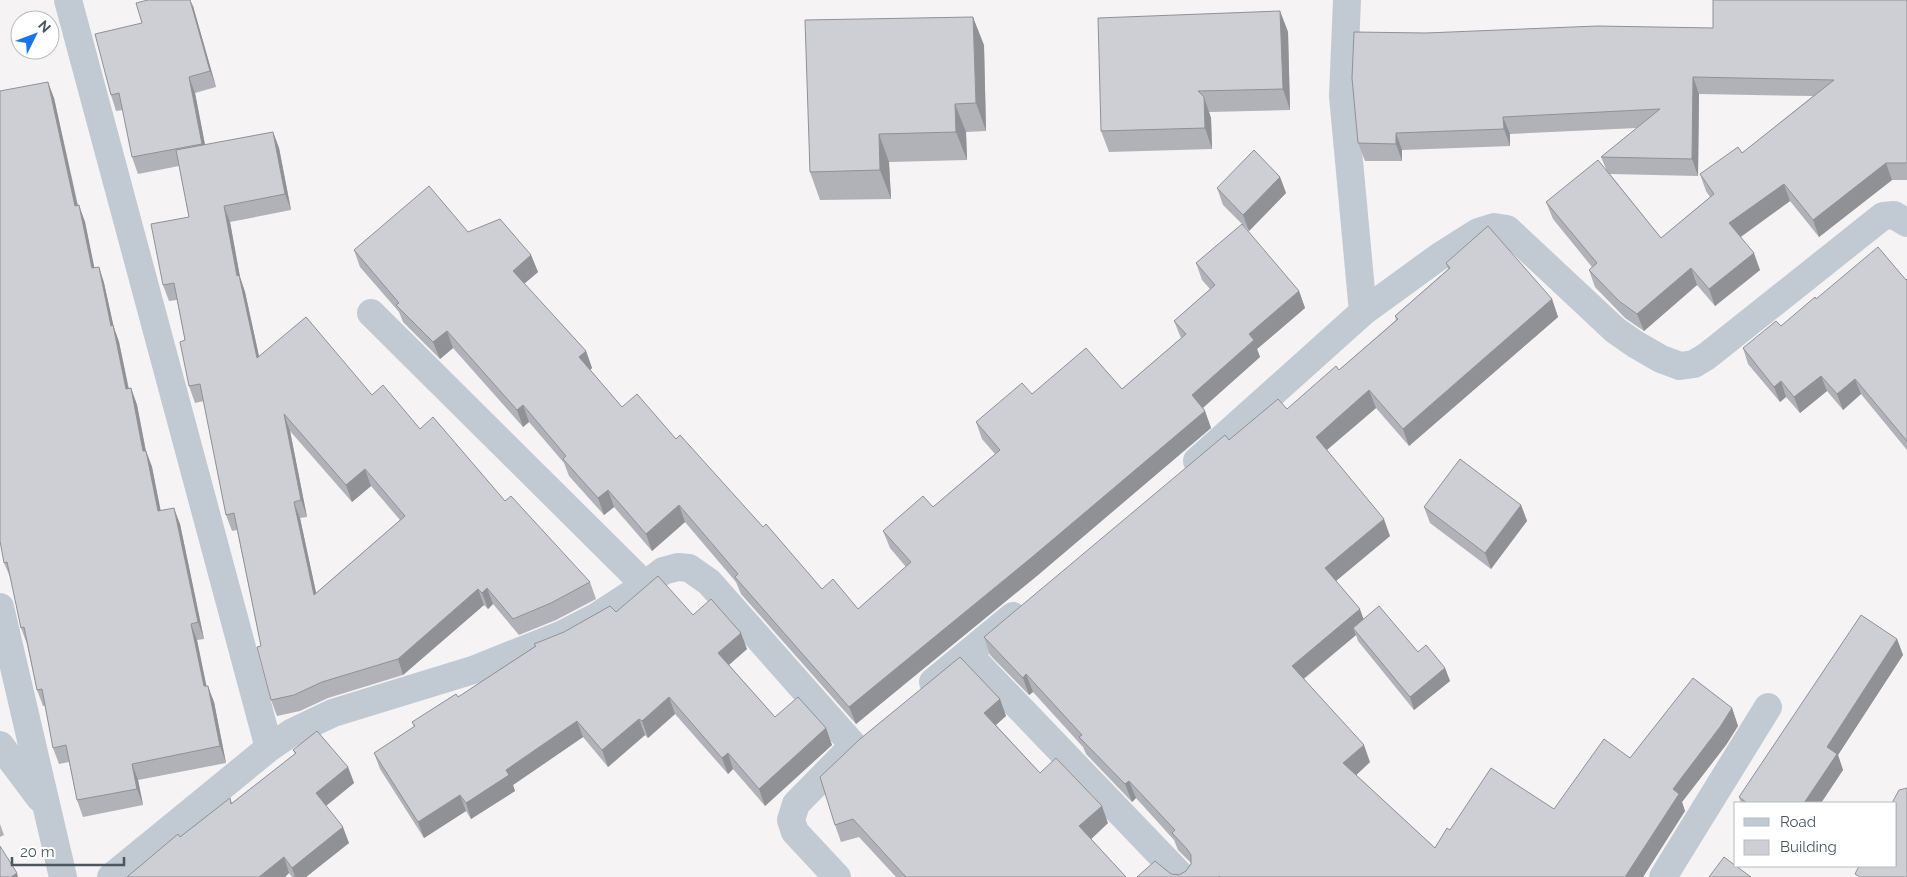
<svg xmlns="http://www.w3.org/2000/svg" width="1907" height="877" viewBox="0 0 1907 877" font-family="Raleway,sans-serif">
  <style>
    .lines { fill: none; stroke-linecap: round; stroke-linejoin: round }
    .street { stroke: #c1cad2; stroke-width: 28 }
    .wall { fill: #b0b2b7; fill-rule: evenodd }
    .shaded-wall { fill: #909195 }
    .building { fill: #cdcfd5; stroke: #909195; fill-rule: evenodd }
  </style>
  <rect width="100%" height="100%" fill="#f5f3f3"/>
  <g class="lines">
    <!-- street -->
    <path class="street" d="M68 0 269 748 111 877
      M1363 312 1440 256 1478 232 1494 227 1507 229 1615 330 1635 344 1661 359 1680 366 1694 364 1707 356 1883 216 1894 215 1907 223
      M371 313 645 585
      M1197 461 1363 312 1343 96 1347 0
      M0 607 63 877
      M968 654 1182 877
      M933 682 1013 616
      M0 745 40 798
      M269 748 291 733 333 713 473 670 563 634 596 617 645 585 663 571 678 567 689 568 709 582 854 746
      M837 877 795 832 791 820 796 804 847 752
      M1663 877 1768 707"/>
  </g>
  <!-- wall -->
  <path class="wall" d="M1907 0V180H1892L1819 237 1790 201 1741 237 1760 270 1715 306 1697 285 1644 331 1625 318 1595 287 1589 270 1592 267 1553 219 1546 202 1606 169 1601 157 1637 128 1510 134V146L1402 150V161H1365L1358 143 1426 33 1713 28ZM1699 94 1813 96 1742 153 1700 174 1706 191 1710 197 1661 238 1610 174 1698 176Z
    M193 6 216 87 195 93 205 145 273 132 279 148 291 210 230 222 240 277 245 292 259 356 372 395 420 429 505 501 590 582 596 599 556 620 519 635 493 604 488 609 484 605 403 675 328 698 300 711 277 716 271 700 261 646 237 530 232 531 226 515 204 401 195 403 189 386 185 340 177 300 169 301 163 285 189 217 179 166 138 174 132 157 123 110 116 111 111 95 142 23ZM290 431 352 502 371 486 400 520 316 593 300 518 307 517Z
    M1280 11 1288 32 1290 110 1209 112 1211 118 1212 149 1109 152 1101 131Z
    M984 45 986 131 966 132 967 160 889 162 891 199 820 200 810 172Z
    M54 98 78 205 85 222 94 268 99 267 104 283 113 325 119 342 129 389 131 388 137 405 146 451 152 467 160 510 180 524 204 639 197 640 206 686 214 702 226 763 138 780 143 805 83 817 77 800 69 762 59 764 53 748 45 706H43L37 690 27 644 21 628 11 579 4 563Z
    M1280 177 1286 193 1249 231 1223 205 1217 188Z
    M468 232 531 255 538 272 524 284 586 351 592 368 590 370 622 407 676 439 763 527 822 589 858 609 906 567 890 548 883 531 933 507 995 454 982 439 976 422 1032 394 1122 389 1181 338 1174 321 1210 289 1202 280 1196 263 1299 291 1305 308 1257 349 1260 357 1203 408 1205 411 1211 428 1038 575 856 724 741 594 736 582 685 522 652 551 614 507 604 515 569 476 564 463 529 422 523 427 453 348 440 359 403 322 399 312 360 267 354 250Z
    M1446 263 1552 299 1558 317 1409 446 1376 408 1327 450 1390 536 1336 581 1364 619 1445 668 1450 681 1414 710 1358 641 1356 635 1304 679 1370 762 1356 775 1435 848 1450 830 1554 809 1630 758 1732 708 1738 726 1726 745 1682 802 1685 811 1643 877H1137L1171 874 1179 875 1186 871 1191 863 1178 850 1174 840 1136 798 1132 802 1086 754 1083 747 1033 692 1029 695 990 655 984 637 1229 440 1287 409 1339 370 1396 320 1395 316 1448 269Z
    M1907 279V450L1861 394 1843 410 1827 391 1800 413 1786 397 1780 402 1748 364 1743 348 1781 326 1816 299 1906 280Z
    M1521 505 1527 521 1491 569 1430 523 1424 507Z
    M616 612 693 615 747 649 729 665 775 717 826 728 832 745 765 806 733 769 728 774 675 714 648 738 645 735 608 767 583 737 513 785 515 791 471 819 466 811 424 838 380 769 374 753 414 727 412 722 458 697 535 646 534 644Z
    M1897 639 1903 655 1838 755 1843 770 1821 803H1741L1739 797Z
    M1000 699 1006 716 996 725 1040 773 1108 823 1091 839 1126 877H896L859 837 841 842 835 825Z
    M293 750 348 767 354 783 326 806 349 843 306 877H292L289 873 285 877H127L180 837 230 798 232 803 295 754Z
    M0 824 4 835 0 837Z"/>
  <!-- shaded-wall -->
  <path class="shaded-wall" d="M190 0 193 6 216 87 210 71Z
    M1280 11 1288 32 1290 110 1283 89Z
    M973 17 984 45 986 131 976 103Z
    M189 77 195 93 208 160 202 144Z
    M1693 77 1699 94 1698 176 1692 159Z
    M48 82 54 98 81 222 75 206Z
    M1204 97 1211 118 1212 149 1205 128Z
    M955 104 966 132 967 160 956 132Z
    M1503 117 1510 134V146L1504 129Z
    M273 132 279 148 291 210 285 194Z
    M1396 133 1402 150V161L1396 144Z
    M879 134 889 162 891 199 880 170Z
    M1886 163 1892 180 1819 237 1813 220Z
    M1280 177 1286 193 1249 231 1243 215Z
    M1784 184 1790 201 1736 240 1729 223Z
    M79 205 85 222 98 285 92 268Z
    M224 206 230 222 240 277 245 292 263 375 257 358 237 276Z
    M1754 253 1760 270 1715 306 1709 289Z
    M531 255 538 272 519 288 513 271Z
    M99 267 104 283 114 328 113 325 119 342 132 406 126 389 111 326Z
    M1691 268 1697 285 1644 331 1637 314Z
    M1299 291 1305 308 1257 349 1260 357 1198 412 1192 395 1249 334Z
    M1552 299 1558 317 1409 446 1403 429Z
    M447 331 453 348 440 359 433 342Z
    M586 351 592 368 585 374 579 357Z
    M1821 376 1827 391 1800 413 1794 397Z
    M1855 379 1861 394 1843 410 1837 394Z
    M1781 381 1786 397 1780 402 1774 387Z
    M131 388 137 405 149 468 143 451Z
    M1369 390 1376 408 1322 454 1316 437Z
    M523 405 529 422 523 427 517 410Z
    M1205 411 1211 428 1038 575 856 724 849 707Z
    M284 414 290 431 307 517 301 500Z
    M146 451 152 467 164 527 158 511Z
    M365 469 371 486 352 502 346 485Z
    M608 490 614 507 604 515 598 498Z
    M294 502 300 518 320 611 314 595Z
    M679 505 685 522 652 551 646 534Z
    M1521 505 1527 521 1491 569 1485 553Z
    M174 508 180 524 204 639 198 622Z
    M1384 519 1390 536 1331 585 1325 568Z
    M487 588 493 604 488 609 482 593Z
    M478 589 484 605 403 675 398 659Z
    M1360 609 1366 626 1353 628 1356 635 1298 683 1292 666Z
    M191 624 197 640 210 703 204 686Z
    M741 633 747 649 724 669 718 653Z
    M1897 639 1903 655 1838 755 1843 770 1821 803H1804L1827 747Z
    M1445 668 1450 681 1414 710 1410 697Z
    M1026 674 1033 692 1029 695 1023 678Z
    M208 686 214 702 226 763 220 746Z
    M669 697 675 714 648 738 642 721Z
    M1000 699 1006 716 990 730 984 713Z
    M1732 708 1738 726 1726 745 1682 802 1685 811 1643 877H1625L1673 789Z
    M639 719 645 735 608 767 602 750Z
    M577 721 583 737 513 785 515 791 471 819 466 803 506 770Z
    M826 728 832 745 765 806 759 789Z
    M1364 745 1370 762 1350 781 1343 763Z
    M728 753 733 769 728 774 722 758Z
    M132 764 138 780 143 805 137 789Z
    M348 767 354 783 322 809 316 793Z
    M1129 781 1136 798 1132 802 1125 784Z
    M460 795 466 811 424 838 418 822Z
    M1102 806 1108 823 1086 844 1079 826Z
    M343 827 349 843 306 877H295L292 868Z
    M284 857 289 873 285 877H259Z
    M17 873 18 877H11Z"/>
  <!-- building -->
  <path class="building" d="M148 0H190L210 71 189 77 202 144 132 157 119 93 111 95 95 34 142 23 136 3Z
    M1713 0H1907V163H1886L1813 220 1784 184 1729 223 1754 253 1709 289 1691 268 1637 314 1619 301 1589 270 1597 263 1546 202 1598 160 1661 238 1714 194 1700 174 1738 147 1742 153 1834 80 1693 77 1692 159 1601 157 1660 109 1503 117 1504 129 1396 133V144L1358 143 1352 78 1354 32 1426 33 1597 26 1713 28Z
    M1280 11 1283 89 1198 91 1204 97 1205 128 1101 131 1098 18Z
    M973 17 976 103 955 104 956 132 879 134 880 170 810 172 805 20Z
    M48 82 75 206 79 205 92 268 99 267 111 326 113 325 126 389 131 388 143 451H146L158 511 174 508 198 622 191 624 204 686H208L220 746 132 764 137 789 77 800 66 745 53 748 42 689 37 690 24 627 21 628 7 562 4 563 0 541V91Z
    M273 132 285 194 224 206 237 276 239 275 257 358 306 317 372 395 383 385 420 429 433 417 505 501 511 496 590 582 551 603 513 619 487 588 482 593 478 589 398 659 322 682 294 695 271 700 257 647 261 646 234 513 226 515 200 384 189 386 180 342 185 340 174 283 163 285 151 224 189 217 176 150ZM284 414 346 485 365 469 405 516 314 595 294 502 301 500Z
    M1254 150 1280 177 1243 215 1217 188Z
    M429 186 468 232 500 219 531 255 513 271 586 351 579 357 622 407 637 394 676 439 680 435 763 527 766 524 822 589 833 579 858 609 911 562 883 531 923 496 933 507 1000 450 976 422 1022 383 1032 394 1086 348 1122 389 1186 334 1174 321 1215 285 1196 263 1242 224 1299 291 1249 334 1254 340 1192 395 1205 411 1031 558 849 707 735 577 738 574 679 505 646 534 608 490 598 498 563 459 566 456 523 405 517 410 447 331 433 342 396 305 399 303 354 250Z
    M1488 226 1552 299 1403 429 1369 390 1316 437 1384 519 1325 568 1360 609 1292 666 1364 745 1343 763 1435 848 1447 828 1450 830 1491 768 1554 809 1604 739 1630 758 1693 678 1732 708 1720 727 1673 789 1679 794 1625 877H1220V876L1218 877H1137L1155 861 1171 874 1179 875 1186 871 1191 864V855L1187 849 1172 833 1175 830 1129 781 1125 784 1079 737 1082 735 1026 674 1023 678 984 637 1225 435 1229 440 1278 399 1287 409 1336 366 1339 370 1398 319 1395 316 1450 268 1446 263Z
    M1878 247 1906 280 1907 279V441L1855 379 1837 394 1821 376 1794 397 1781 381 1774 387 1743 348 1776 321 1781 326 1815 297 1816 299Z
    M1460 459 1521 505 1485 553 1424 507Z
    M658 576 693 615 711 599 741 633 718 653 775 717 798 697 826 728 759 789 728 753 722 758 669 697 642 721 639 719 602 750 577 721 506 770 509 775 466 803 460 795 418 822 374 753 415 726 412 722 456 694 458 697 536 646 534 644 564 632 610 606 616 612Z
    M1379 606 1418 652 1426 645 1445 668 1410 697 1353 628Z
    M1861 615 1897 639 1827 747 1837 754 1804 803H1747L1739 797Z
    M960 657 1000 699 984 713 1040 773 1056 758 1102 806 1079 826 1126 877H906L853 819 835 825 820 777 860 739Z
    M317 731 348 767 316 793 343 827 292 868 284 857 259 877H127L178 834 180 837 230 798 231 804 296 753 293 750Z
    M1907 788V877H1860L1855 874 1859 866H1896V803H1892L1899 790Z
    M0 846 17 873 11 877H0Z
    M1724 857 1736 866 1751 877H1709Z"/>
  <!-- legend -->
  <rect x="1734" y="802" width="162" height="65" fill="#ffffff" stroke="#b7bbc0"/>
  <rect x="1744" y="818" width="25" height="8" fill="#c1cad2" stroke="#b7bbc0"/>
  <text x="1780" y="827" font-size="15" fill="#4a5661">Road</text>
  <rect x="1744" y="840" width="25" height="15" fill="#cdcfd5" stroke="#b7bbc0"/>
  <text x="1780" y="852" font-size="15" fill="#4a5661">Building</text>
  <!-- north arrow -->
  <g transform="translate(35 35) rotate(48)"><circle r="24" fill="#ffffff" stroke="#b7bbc0"/>
  <path d="M0-4L9 19L0 12L-9 19Z" fill="#1a73e8"/>
  <text y="-8" font-size="14" font-weight="bold" text-anchor="middle" fill="#4a5661">N</text>
  </g>
  <!-- scale -->
  <path d="M12 857v8h112v-8" fill="none" stroke="#4a5661" stroke-width="2.5"/>
  <text x="20" y="857" font-size="15" fill="#4a5661" stroke="#ffffff" stroke-width="4" paint-order="stroke">20 m</text>
</svg>
